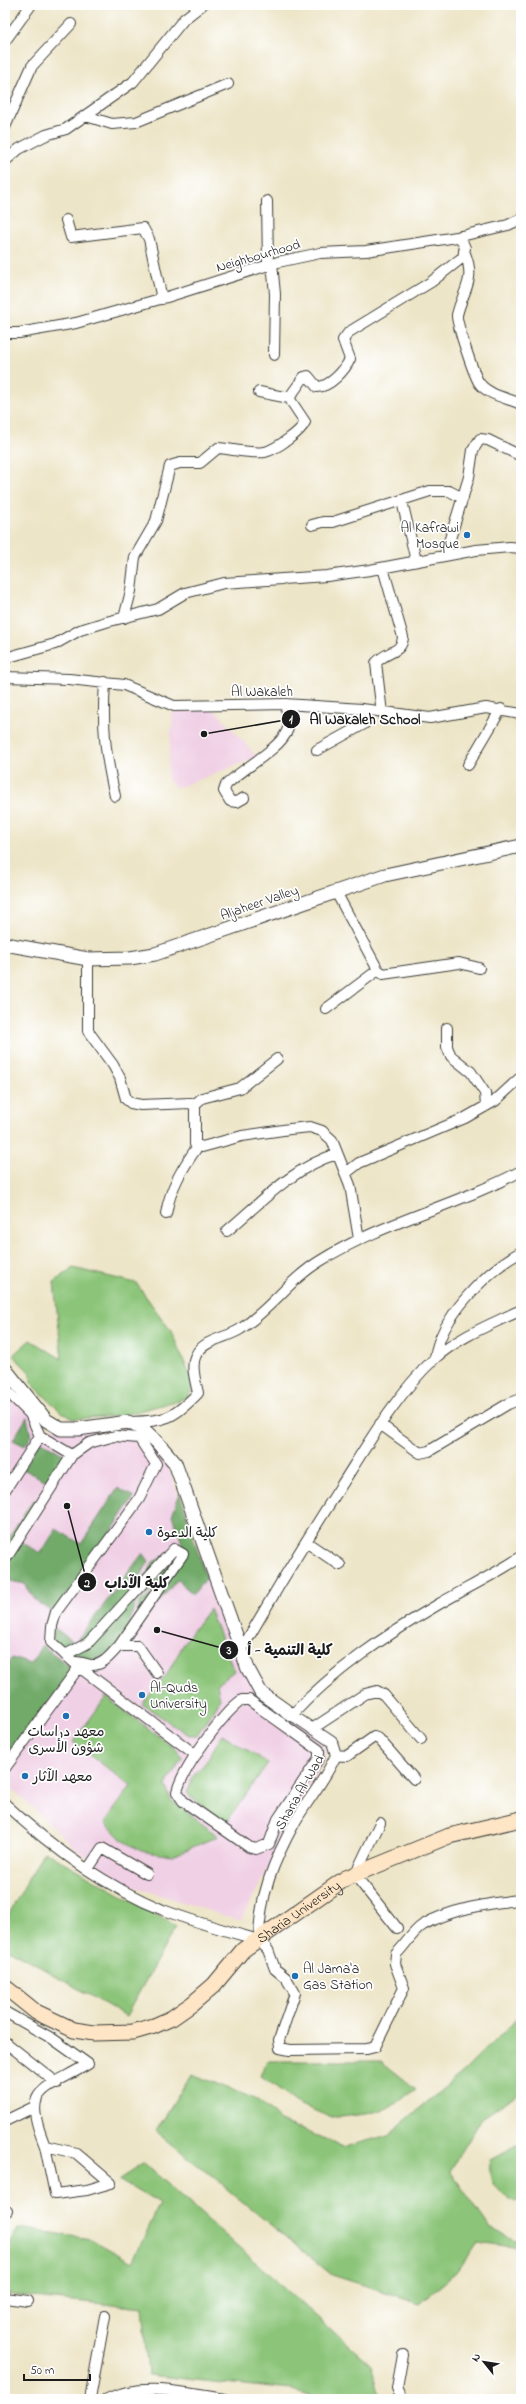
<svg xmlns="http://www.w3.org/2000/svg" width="526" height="2404" viewBox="0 0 526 2404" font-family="'Indie Flower','Playpen Sans Arabic',sans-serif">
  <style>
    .built { fill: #f0d0e5 }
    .green { fill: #8cc579; stroke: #54704a }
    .forest { fill: #71aa69; stroke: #466342 }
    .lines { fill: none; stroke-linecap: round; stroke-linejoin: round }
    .minor-casing { stroke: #3b3a36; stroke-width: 12 }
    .tertiary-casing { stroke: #3b3a36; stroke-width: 15 }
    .secondary-casing { stroke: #3b3a36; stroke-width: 17 }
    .minor { stroke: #fff; stroke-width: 10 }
    .tertiary { stroke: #fff; stroke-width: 13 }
    .secondary { stroke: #fde5c5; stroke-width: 15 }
    .poi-dot { fill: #1f6fb2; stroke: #fff; stroke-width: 1.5 }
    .labels { text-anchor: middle; stroke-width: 3.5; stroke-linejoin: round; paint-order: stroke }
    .street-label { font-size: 14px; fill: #1c1c1c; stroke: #fff }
    .poi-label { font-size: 14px; fill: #1c1c1c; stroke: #fff; text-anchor: start }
    .leader { fill: none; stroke: #1c1c1c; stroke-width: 1.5 }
    .callout-dot { fill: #1c1c1c; stroke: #fff; stroke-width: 1.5 }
    .mark-label { font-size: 12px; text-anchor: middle; font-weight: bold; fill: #fff }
    .callout-label { font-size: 15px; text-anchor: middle; font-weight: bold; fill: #1c1c1c; stroke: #fff; stroke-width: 3.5; stroke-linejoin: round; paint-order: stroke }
  </style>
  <rect width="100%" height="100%" fill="#fff"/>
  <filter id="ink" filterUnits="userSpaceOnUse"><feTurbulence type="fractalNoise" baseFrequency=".025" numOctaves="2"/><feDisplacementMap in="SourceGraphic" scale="8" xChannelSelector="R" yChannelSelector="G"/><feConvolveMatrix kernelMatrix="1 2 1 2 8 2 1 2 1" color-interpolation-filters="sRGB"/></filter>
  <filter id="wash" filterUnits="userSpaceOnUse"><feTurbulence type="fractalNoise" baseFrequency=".012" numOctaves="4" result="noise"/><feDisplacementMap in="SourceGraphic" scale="16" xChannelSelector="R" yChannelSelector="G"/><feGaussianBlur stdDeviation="0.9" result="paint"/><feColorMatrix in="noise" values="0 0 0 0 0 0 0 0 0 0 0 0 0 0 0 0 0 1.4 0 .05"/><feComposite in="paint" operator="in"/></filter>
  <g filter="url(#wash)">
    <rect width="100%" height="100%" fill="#ede5c7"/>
    <!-- built -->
    <path class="built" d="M214 709 257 757 177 788 167 779 173 711Z
      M5 1382 13 1393 48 1428 127 1426 151 1441 168 1467 234 1648 322 1742 326 1751 323 1760 241 1921 126 1884 81 1853 5 1782Z"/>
    <!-- green -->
    <path class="green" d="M73 1268 136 1283 171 1331 194 1385 187 1398 121 1416 73 1419 59 1410 31 1383 30 1373 13 1355 30 1340 62 1359 54 1282Z
      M33 1500 38 1504 5 1553V1544Z
      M209 1609 234 1671 217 1684 220 1699 197 1735H188L142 1704 167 1674 186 1640Z
      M106 1697 176 1749 182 1758 166 1785 170 1799 218 1836 172 1856 141 1851 121 1839 105 1822 131 1786 73 1742Z
      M222 1734 268 1763 226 1823 190 1797 187 1790 193 1776 206 1762Z
      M44 1851 176 1926 126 2016 5 1947V1921Z
      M521 2014V2092L482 2118 450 2171 490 2228 521 2243V2252L520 2248 478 2242 457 2272 420 2303 332 2275 156 2131 192 2074 260 2101 280 2121 345 2147 388 2135 464 2071Z
      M267 2061H381L416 2089 382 2112 332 2118 301 2105 261 2076Z
      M521 2143V2200L515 2203C496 2191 486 2182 491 2159Z
      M144 2163 371 2365 381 2399H324L292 2390 148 2375 142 2308 5 2294V2251L18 2228 91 2239 132 2262 160 2204 118 2180Z"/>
    <!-- forest -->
    <path class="forest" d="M27 1417 31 1437 25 1446 13 1440Z
      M40 1441 67 1456 50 1483 23 1469Z
      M118 1488 134 1497 89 1566 53 1613 36 1601 25 1584 5 1580V1564L19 1541 41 1553 56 1529 81 1544Z
      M180 1493 206 1579 193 1594 177 1580 133 1633 139 1602 159 1592 185 1552 172 1515Z
      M174 1551 181 1554 157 1589 136 1601 124 1642 92 1663 68 1656 134 1596 153 1562Z
      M143 1553 149 1561 131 1594 87 1642 65 1653 53 1641V1627L75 1643Z
      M42 1645 73 1669 5 1762V1667L12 1658 31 1664Z"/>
  </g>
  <g filter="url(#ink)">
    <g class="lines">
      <defs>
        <path id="minor" d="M5 41 31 5
          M86 116 112 124 136 122 228 84
          M5 127 32 66 71 24
          M5 161 19 149 46 135 66 129 133 82 184 19 202 5
          M267 201 268 264
          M66 220 71 237 143 228 149 239 162 299
          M464 251C477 281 463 289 457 315 456 322 475 379 480 384 490 396 508 398 521 404
          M272 263 275 294 274 355
          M5 333H19L76 323 167 297 278 262 320 253 366 251 457 237 508 225 521 219
          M259 392 289 398
          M402 501 416 561
          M312 525 323 522H333L430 491H449L463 498
          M445 555 469 477 473 450 480 439 488 440 521 456
          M124 618 131 591 135 557 156 521 170 466 180 463H200L218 448C230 449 253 454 265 452 276 449 301 432 305 422L289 398 304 377 308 376 317 387C330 387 345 370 350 359L343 340 349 332 431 282 463 257 465 248 460 236
          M5 658 55 644 80 630 106 622 158 609 185 593 224 583 327 576 370 570 476 550 510 547 521 548
          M5 677 69 679 124 685 174 706 285 704 362 709 430 718 486 708 521 714
          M105 682C102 727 105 753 115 796
          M382 713 376 663C387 650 402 654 403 637L383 568
          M317 750 364 724 362 709
          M468 765 501 709
          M244 798 237 802 230 801 224 791 226 785C240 770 280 749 287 731 291 723 287 712 285 704
          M336 892 378 970 383 974 459 963 479 968
          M88 959V1031L113 1065 120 1078 126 1099 131 1103 141 1105 191 1103 195 1107V1144L202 1147 242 1136 290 1129 310 1127 322 1131 332 1140 350 1185 359 1239
          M326 1009 378 970
          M447 1028V1047L451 1056 471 1072 485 1093 486 1106
          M194 1105 202 1098 240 1088 277 1059
          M346 1173 359 1163 465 1118 495 1101 521 1077
          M166 1214C170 1188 183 1167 198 1146
          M227 1231C260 1203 295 1166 337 1154
          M435 1358C440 1318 486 1271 521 1252
          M5 1389 30 1414 40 1436 5 1490
          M130 1422C166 1421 173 1419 198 1393 196 1383 190 1365 196 1355 203 1340 226 1338 239 1330 269 1311 290 1279 320 1261 382 1222 456 1206 521 1171
          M380 1424 420 1453 429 1451 508 1404 521 1399
          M40 1436 72 1455
          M306 1542 340 1565
          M5 1560 72 1455 89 1443 115 1436 139 1438 156 1464 139 1499 56 1612 52 1626 51 1642 79 1667 5 1768
          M242 1649C274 1593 307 1539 341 1486 369 1442 396 1395 434 1359 458 1337 492 1324 521 1310
          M65 1655 88 1643 174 1549 183 1554 119 1646
          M74 1662C82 1661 86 1665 93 1665 104 1665 112 1653 119 1646H138L157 1673
          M79 1667 196 1755
          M242 1700H249L319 1750V1758L278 1819 269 1844 256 1849 249 1847 183 1801 177 1792C182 1769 223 1713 242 1700Z
          M312 1729 365 1694 377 1691 384 1695 421 1739
          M336 1755 347 1756 374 1737 379 1739 414 1779
          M5 1804C51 1847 105 1886 163 1910 194 1922 227 1931 259 1940
          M380 1823 355 1875 397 1928
          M88 1869 102 1848 147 1874
          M259 1940C259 1896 274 1860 295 1822 308 1799 326 1779 336 1755L332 1742 292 1715C334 1670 386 1635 439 1604 467 1588 495 1574 521 1557
          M259 1940 268 1950 275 1969 286 1978 295 1993 279 2040 280 2048 290 2050 367 2049 375 2047 404 1988 395 1964 396 1954C405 1946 412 1932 423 1925 448 1910 492 1902 521 1900
          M5 2012 53 2039 88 2064C42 2092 21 2087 45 2146L76 2153 111 2183 87 2190 55 2194 45 2146
          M5 2042 57 2083
          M5 2121 34 2107
          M5 2210 7 2211
          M5 2298 28 2301
          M90 2399 105 2316
          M107 2399C142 2381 188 2394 225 2399
          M402 2399 397 2388 403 2355"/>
        <path id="tertiary" d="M5 944 88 959 130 958 155 954 385 875 521 846
          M5 1369 46 1420 61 1429H78L128 1422 143 1429 157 1442 175 1463 248 1669 261 1693 292 1715"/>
        <g id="secondary">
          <path id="s1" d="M5 1987 36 2012 74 2030 94 2033 133 2032 154 2026 172 2018 192 2004 214 1985 243 1950 346 1878 449 1836 521 1819"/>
        </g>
      </defs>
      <!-- minor casing -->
      <use href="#minor" class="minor-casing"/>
      <!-- tertiary casing -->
      <use href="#tertiary" class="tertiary-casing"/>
      <!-- secondary casing -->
      <use href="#secondary" class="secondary-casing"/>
      <!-- minor -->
      <use href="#minor" class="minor"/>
      <!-- tertiary -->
      <use href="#tertiary" class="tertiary"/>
      <!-- secondary -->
      <use href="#secondary" class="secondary"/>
    </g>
  </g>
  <!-- markers -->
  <g class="poi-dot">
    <circle cx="467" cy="535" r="4"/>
    <circle cx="149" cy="1532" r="4"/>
    <circle cx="142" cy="1695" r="4"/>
    <circle cx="66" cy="1716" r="4"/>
    <circle cx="25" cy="1776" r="4"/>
    <circle cx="295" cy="1976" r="4"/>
  </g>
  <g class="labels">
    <!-- street labels -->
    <g class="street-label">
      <text transform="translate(258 255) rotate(-16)" y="5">Neighbourhood</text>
      <text x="262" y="696">Al Wakaleh</text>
      <text transform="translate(259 902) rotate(-19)" y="5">Aljaheer Valley</text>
      <text transform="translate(299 1792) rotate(-60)" y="5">Sharia Al-Wad</text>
      <text dy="5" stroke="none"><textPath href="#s1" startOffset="349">Sharia University</textPath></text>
    </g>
    <!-- poi labels -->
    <g class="poi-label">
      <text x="459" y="532" text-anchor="end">Al Kafrawi<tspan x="459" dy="16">Mosque</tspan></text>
      <text x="157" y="1537">كلية الدعوة</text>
      <text x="150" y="1692">Al-Quds<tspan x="150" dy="16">University</tspan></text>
      <text x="66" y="1736" text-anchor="middle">معهد دراسات<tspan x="66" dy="16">شؤون الأسرى</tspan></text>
      <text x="33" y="1781">معهد الآثار</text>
      <text x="303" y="1973">Al Jama'a<tspan x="303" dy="16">Gas Station</tspan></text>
    </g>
  </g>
  <!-- callouts -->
  <path class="leader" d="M204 734L291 719M67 1506L87 1582M157 1630L229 1650"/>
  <g class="callout-dot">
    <circle cx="204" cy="734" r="4"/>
    <circle cx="67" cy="1506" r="4"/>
    <circle cx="157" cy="1630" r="4"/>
    <circle cx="291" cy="719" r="10"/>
    <circle cx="87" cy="1582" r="10"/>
    <circle cx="229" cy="1650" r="10"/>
  </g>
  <g class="mark-label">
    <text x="291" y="723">1</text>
    <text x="87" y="1587">2</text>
    <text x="229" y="1654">3</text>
  </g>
  <g class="callout-label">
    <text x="365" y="724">Al Wakaleh School</text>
    <text x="137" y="1588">كلية الآداب</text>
    <text x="290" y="1655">كلية التنمية - أ</text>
  </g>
  <!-- margin -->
  <rect width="526" height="2404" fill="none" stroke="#fff" stroke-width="20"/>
  <!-- north arrow -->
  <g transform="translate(484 2362) rotate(300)" stroke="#ffffff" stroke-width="3" paint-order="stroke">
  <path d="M0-3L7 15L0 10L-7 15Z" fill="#1c1c1c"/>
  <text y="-6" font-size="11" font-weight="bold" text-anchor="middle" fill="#1c1c1c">N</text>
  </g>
  <!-- scale -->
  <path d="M24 2374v6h66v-6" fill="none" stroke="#1c1c1c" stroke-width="2"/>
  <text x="30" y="2374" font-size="12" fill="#1c1c1c" stroke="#ffffff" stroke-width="3" paint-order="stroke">50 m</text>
</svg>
